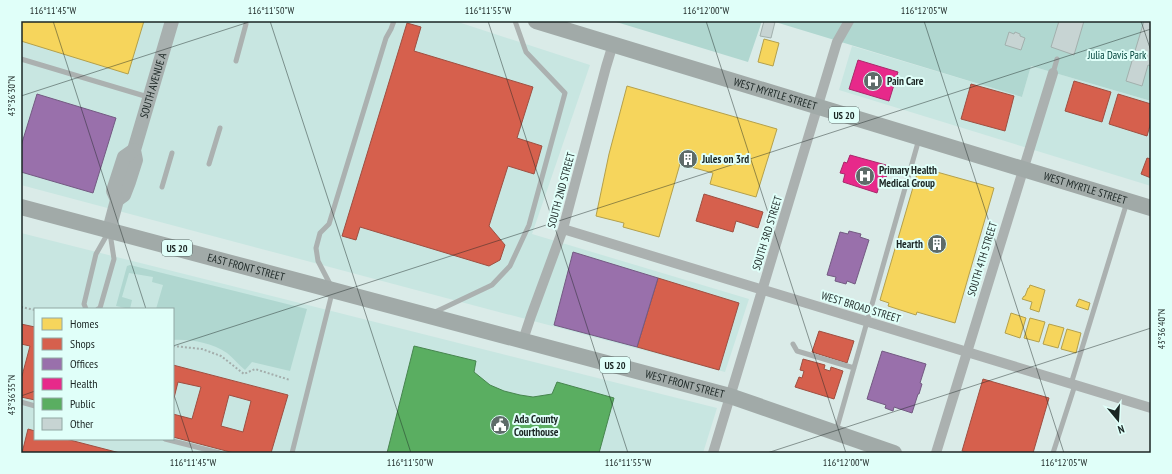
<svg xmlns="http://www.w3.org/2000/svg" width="1172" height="474" viewBox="0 0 1172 474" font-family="'PT Sans Narrow',sans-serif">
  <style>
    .built { fill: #c8e6e1; fill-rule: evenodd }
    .green { fill: #b0d7d0 }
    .homes { fill: #f6d55c; stroke: #b4a04b }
    .shops { fill: #d6604d; stroke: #9e4f41; fill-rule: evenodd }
    .offices { fill: #9970ab; stroke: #735a82 }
    .health { fill: #e7298a; stroke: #aa286b }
    .public { fill: #5aae61; stroke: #47854f }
    .building { fill: #c7d4d3; stroke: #a2b0ad }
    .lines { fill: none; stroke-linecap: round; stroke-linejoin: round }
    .path { stroke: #a4aeac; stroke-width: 2; stroke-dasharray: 2 2; stroke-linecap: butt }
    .lane { stroke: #abb1b0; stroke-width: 5 }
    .street { stroke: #abb1b0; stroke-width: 10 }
    .secondary { stroke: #a8b0af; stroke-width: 14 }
    .primary { stroke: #a1aaa8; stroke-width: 16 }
    .ticks { fill: none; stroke: #1b2624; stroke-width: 1; stroke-opacity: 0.45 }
    .labels { text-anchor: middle; stroke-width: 4; stroke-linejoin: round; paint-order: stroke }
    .shield { fill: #e0fff9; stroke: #566764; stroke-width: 1 }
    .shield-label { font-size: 10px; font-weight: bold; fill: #1b2624 }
    .park-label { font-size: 11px; fill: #00433b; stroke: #e0fff9 }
    .poi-label { font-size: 11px; font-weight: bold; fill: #1b2624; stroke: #e0fff9; text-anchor: start }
    .street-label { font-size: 11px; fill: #1b2624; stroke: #e0fff9 }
    .neatline { fill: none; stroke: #1b2624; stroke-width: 1.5 }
    .ticks-label { font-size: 10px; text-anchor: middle; fill: #1b2624 }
  </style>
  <rect width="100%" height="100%" fill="#daebe8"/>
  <!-- built -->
  <path class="built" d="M21 21H455L590 65 532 234 749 299 725 372 21 185Z
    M852 46 1022 97 1031 66 1151 101V186L839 90Z
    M21 233 717 408 703 453H21ZM35 309H173V439H35Z"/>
  <!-- green -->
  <path class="green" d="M613 21H762L748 62Z
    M772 21H1151V101L1031 66 1022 97Z
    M130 265 307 309 290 371 252 362 245 370C239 365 233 358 227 353 212 343 191 339 173 340V309H156L163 285 152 282 153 277 129 273 122 297 132 300 130 309 116 306 127 266Z"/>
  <!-- homes -->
  <path class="homes" d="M21 21H144L128 74 21 41Z
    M764 39 779 43 773 66 758 62Z
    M627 86 777 129 756 197 710 184 713 173 680 164 659 237 623 227 624 223 596 216 609 154Z
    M919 167 994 188 955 323 917 312 916 315 888 306 889 303 880 300Z
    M1030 285 1045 290 1039 312 1030 309 1032 302 1022 299 1024 296H1025L1028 288H1029Z
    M1079 299 1090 303 1088 310 1076 306Z
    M1011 313 1026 318 1020 338 1005 333Z
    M1030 318 1045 322 1039 342 1024 338Z
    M1049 324 1064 328 1058 348 1043 344Z
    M1067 329 1081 333 1076 353 1061 349Z"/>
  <!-- shops -->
  <path class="shops" d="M407 23 421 27 414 51 533 87 517 138 542 146 534 174 508 166 489 226 505 245 500 260 489 266 360 227 356 240 342 236Z
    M1074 81 1111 92 1102 122 1065 111Z
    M971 84 1014 96 1005 131 961 119Z
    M1118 94 1151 104V122L1147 136 1109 124Z
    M1147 158 1151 159V178L1141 174Z
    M704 194 763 212 758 228 736 221 733 232 696 221Z
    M658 278 739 303 719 370 637 347Z
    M21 324 35 327V400L21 397V376H22L30 346 21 344Z
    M819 331 854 341 847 363 812 352Z
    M803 359 825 365 824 369 830 371 831 367 843 371 834 399 795 387 799 377 802 378 804 371 800 370Z
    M173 365 288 395 271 453H234L173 437V414L192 419 201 387 178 382 173 402ZM229 395 251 401 243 432 221 426Z
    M983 379 1049 398 1033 453H970L962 451Z
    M28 429 35 431V439H66L120 453H22Z"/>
  <!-- offices -->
  <path class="offices" d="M37 94 116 118 93 193 21 172V146Z
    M849 231 861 234 860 237 869 240 855 284 847 281 846 284 835 281 836 277 827 275 840 232 848 234Z
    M573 252 658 278 637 347 554 325Z
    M882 351 926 364 920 383 922 384 919 394H918L912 413 894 407 893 411 885 408 886 405 867 399Z"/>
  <!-- health -->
  <path class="health" d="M858 60 898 72 889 101 849 89Z
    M850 155 886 165 883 173 887 174 883 187 879 186 877 193 843 182 845 174 840 173 844 162 847 163Z"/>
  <!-- public -->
  <path class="public" d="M414 346 476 361 474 372 490 385 504 391 520 395 533 397 552 394 557 382 614 398 599 453H387Z"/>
  <!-- building -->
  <path class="building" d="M764 21 775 22 771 38 760 36Z
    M1059 21H1084L1074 55 1051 47Z
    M1144 21H1151V66L1148 65 1142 86 1126 81Z
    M1009 32 1014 34 1015 32 1020 34V36L1025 38 1021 50 1005 45Z"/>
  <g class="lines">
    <!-- path -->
    <path class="path" d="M21 307 35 310
      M173 346 202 349 221 356 244 374 255 369 290 380"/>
    <!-- lane -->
    <path class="lane" d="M21 59 148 97
      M236 61 246 24
      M1053 73 1057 59
      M209 164 220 128
      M162 187 172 153
      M331 286 318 261 316 248 320 233 329 224 386 38 391 29 394 21
      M86 309 84 304 96 254 108 233
      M98 309 100 308 114 259 110 233
      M433 313 492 285 510 266 529 225 565 93 526 52 515 21
      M793 344 797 351 854 368
      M1071 384 1127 202
      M21 402 35 406
      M836 431 919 139
      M165 439 220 453
      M292 453 332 293
      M1053 453 1075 385"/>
    <!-- street -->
    <path class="street" d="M563 229 1151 408
      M523 340 531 316 563 229 606 67 613 44
      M713 453 837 42 849 21
      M936 453 1053 73"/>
    <!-- secondary -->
    <g class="secondary">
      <path id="s1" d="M117 200 124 195 129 182 136 160 134 150 172 21"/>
      <path d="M109 230 117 200 113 191 124 157 134 150"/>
    </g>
    <!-- primary -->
    <g class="primary">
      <path id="s2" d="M536 21 1151 208"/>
      <path id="s3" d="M21 207 730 396 894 453"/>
    </g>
  </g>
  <!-- ticks -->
  <path class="ticks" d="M53 21 146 309M270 21 411 453M488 21 628 453M706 21 846 453M924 21 1064 453M1141 21 1151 51M21 96 252 21M173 346 1151 29M173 392 193 453M21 396 35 391M767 453 1151 328"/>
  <!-- icons -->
  <defs>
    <symbol id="hospital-disc" viewBox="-11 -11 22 22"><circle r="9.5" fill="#5e6b69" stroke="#e0fff9"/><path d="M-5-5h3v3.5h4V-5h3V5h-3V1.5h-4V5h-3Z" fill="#fff"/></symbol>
    <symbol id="building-disc" viewBox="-11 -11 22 22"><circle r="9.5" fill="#5e6b69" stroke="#e0fff9"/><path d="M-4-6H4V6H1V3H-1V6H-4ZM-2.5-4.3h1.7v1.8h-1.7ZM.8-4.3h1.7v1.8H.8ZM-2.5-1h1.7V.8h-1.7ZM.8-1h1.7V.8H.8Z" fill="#fff"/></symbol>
    <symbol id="civic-disc" viewBox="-11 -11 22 22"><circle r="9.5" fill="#5e6b69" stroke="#e0fff9"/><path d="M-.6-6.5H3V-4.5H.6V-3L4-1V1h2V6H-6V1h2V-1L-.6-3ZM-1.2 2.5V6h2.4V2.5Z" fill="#fff"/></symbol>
  </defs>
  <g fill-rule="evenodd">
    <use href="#hospital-disc" x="862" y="70" width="22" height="22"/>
    <use href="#building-disc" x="677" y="148" width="22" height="22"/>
    <use href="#hospital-disc" x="854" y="165" width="22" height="22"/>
    <use href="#building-disc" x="926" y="233" width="22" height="22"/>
    <use href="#civic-disc" x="489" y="414" width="22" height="22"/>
  </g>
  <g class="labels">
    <!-- shield labels -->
    <g class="shield">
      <rect x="829" y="107" width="30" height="16" rx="3"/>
      <rect x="162" y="240" width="30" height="16" rx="3"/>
      <rect x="600" y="357" width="30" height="16" rx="3"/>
    </g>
    <g class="shield-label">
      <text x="844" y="119">US 20</text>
      <text x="177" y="252">US 20</text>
      <text x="615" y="369">US 20</text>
    </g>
    <!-- park labels -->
    <g class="park-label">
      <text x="1117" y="59">Julia Davis Park</text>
    </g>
    <!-- poi labels -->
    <g class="poi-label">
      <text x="887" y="85">Pain Care</text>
      <text x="702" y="163">Jules on 3rd</text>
      <text x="879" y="174">Primary Health<tspan x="879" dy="13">Medical Group</tspan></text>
      <text x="923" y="248" text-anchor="end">Hearth</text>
      <text x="514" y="423">Ada County<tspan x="514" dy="13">Courthouse</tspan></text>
    </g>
    <!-- street labels -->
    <g class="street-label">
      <text dy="4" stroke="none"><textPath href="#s1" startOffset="123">SOUTH AVENUE A</textPath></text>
      <text dy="4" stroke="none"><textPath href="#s2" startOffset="250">WEST MYRTLE STREET</textPath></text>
      <text dy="4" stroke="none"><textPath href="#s2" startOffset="574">WEST MYRTLE STREET</textPath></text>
      <text transform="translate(561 190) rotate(-75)" y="4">SOUTH 2ND STREET</text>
      <text transform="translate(767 233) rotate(-73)" y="4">SOUTH 3RD STREET</text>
      <text transform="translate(982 259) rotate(-73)" y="4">SOUTH 4TH STREET</text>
      <text dy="4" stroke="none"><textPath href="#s3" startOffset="233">EAST FRONT STREET</textPath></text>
      <text transform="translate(861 307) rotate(17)" y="4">WEST BROAD STREET</text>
      <text dy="4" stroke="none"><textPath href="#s3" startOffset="687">WEST FRONT STREET</textPath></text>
    </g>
  </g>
  <!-- border -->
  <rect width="1172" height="474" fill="none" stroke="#e0fff9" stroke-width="44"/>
  <!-- legend -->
  <rect x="34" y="308" width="140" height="132" fill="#e0fff9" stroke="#91a8a4"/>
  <rect x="42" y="318" width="20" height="12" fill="#f6d55c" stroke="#91a8a4"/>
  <text x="70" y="328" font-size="12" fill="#1b2624">Homes</text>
  <rect x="42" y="338" width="20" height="12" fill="#d6604d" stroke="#91a8a4"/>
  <text x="70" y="348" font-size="12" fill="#1b2624">Shops</text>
  <rect x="42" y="358" width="20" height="12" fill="#9970ab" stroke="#91a8a4"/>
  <text x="70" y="368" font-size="12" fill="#1b2624">Offices</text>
  <rect x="42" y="378" width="20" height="12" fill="#e7298a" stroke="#91a8a4"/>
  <text x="70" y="388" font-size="12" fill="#1b2624">Health</text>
  <rect x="42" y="398" width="20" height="12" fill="#5aae61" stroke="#91a8a4"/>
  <text x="70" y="408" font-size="12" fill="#1b2624">Public</text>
  <rect x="42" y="418" width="20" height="12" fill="#c7d4d3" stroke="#91a8a4"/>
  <text x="70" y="428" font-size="12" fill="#1b2624">Other</text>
  <!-- north arrow -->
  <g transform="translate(1118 420) rotate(162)" stroke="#e0fff9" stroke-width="3" paint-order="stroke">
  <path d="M0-3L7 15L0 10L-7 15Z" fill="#1b2624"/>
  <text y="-6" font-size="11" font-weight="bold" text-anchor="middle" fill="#1b2624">N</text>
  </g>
  <rect x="22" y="22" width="1128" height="430" class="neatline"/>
  <g class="ticks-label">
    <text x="53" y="14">116°11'45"W</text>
    <text x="271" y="14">116°11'50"W</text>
    <text x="488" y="14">116°11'55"W</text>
    <text x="706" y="14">116°12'00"W</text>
    <text x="924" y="14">116°12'05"W</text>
    <text transform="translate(11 96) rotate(-90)" y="4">43°36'30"N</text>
    <text transform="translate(1161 329) rotate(-90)" y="4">43°36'40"N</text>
    <text transform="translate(11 395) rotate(-90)" y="4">43°36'35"N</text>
    <text x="193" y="466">116°11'45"W</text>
    <text x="410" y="466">116°11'50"W</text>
    <text x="628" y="466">116°11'55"W</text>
    <text x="846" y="466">116°12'00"W</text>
    <text x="1064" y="466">116°12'05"W</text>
  </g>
</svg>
